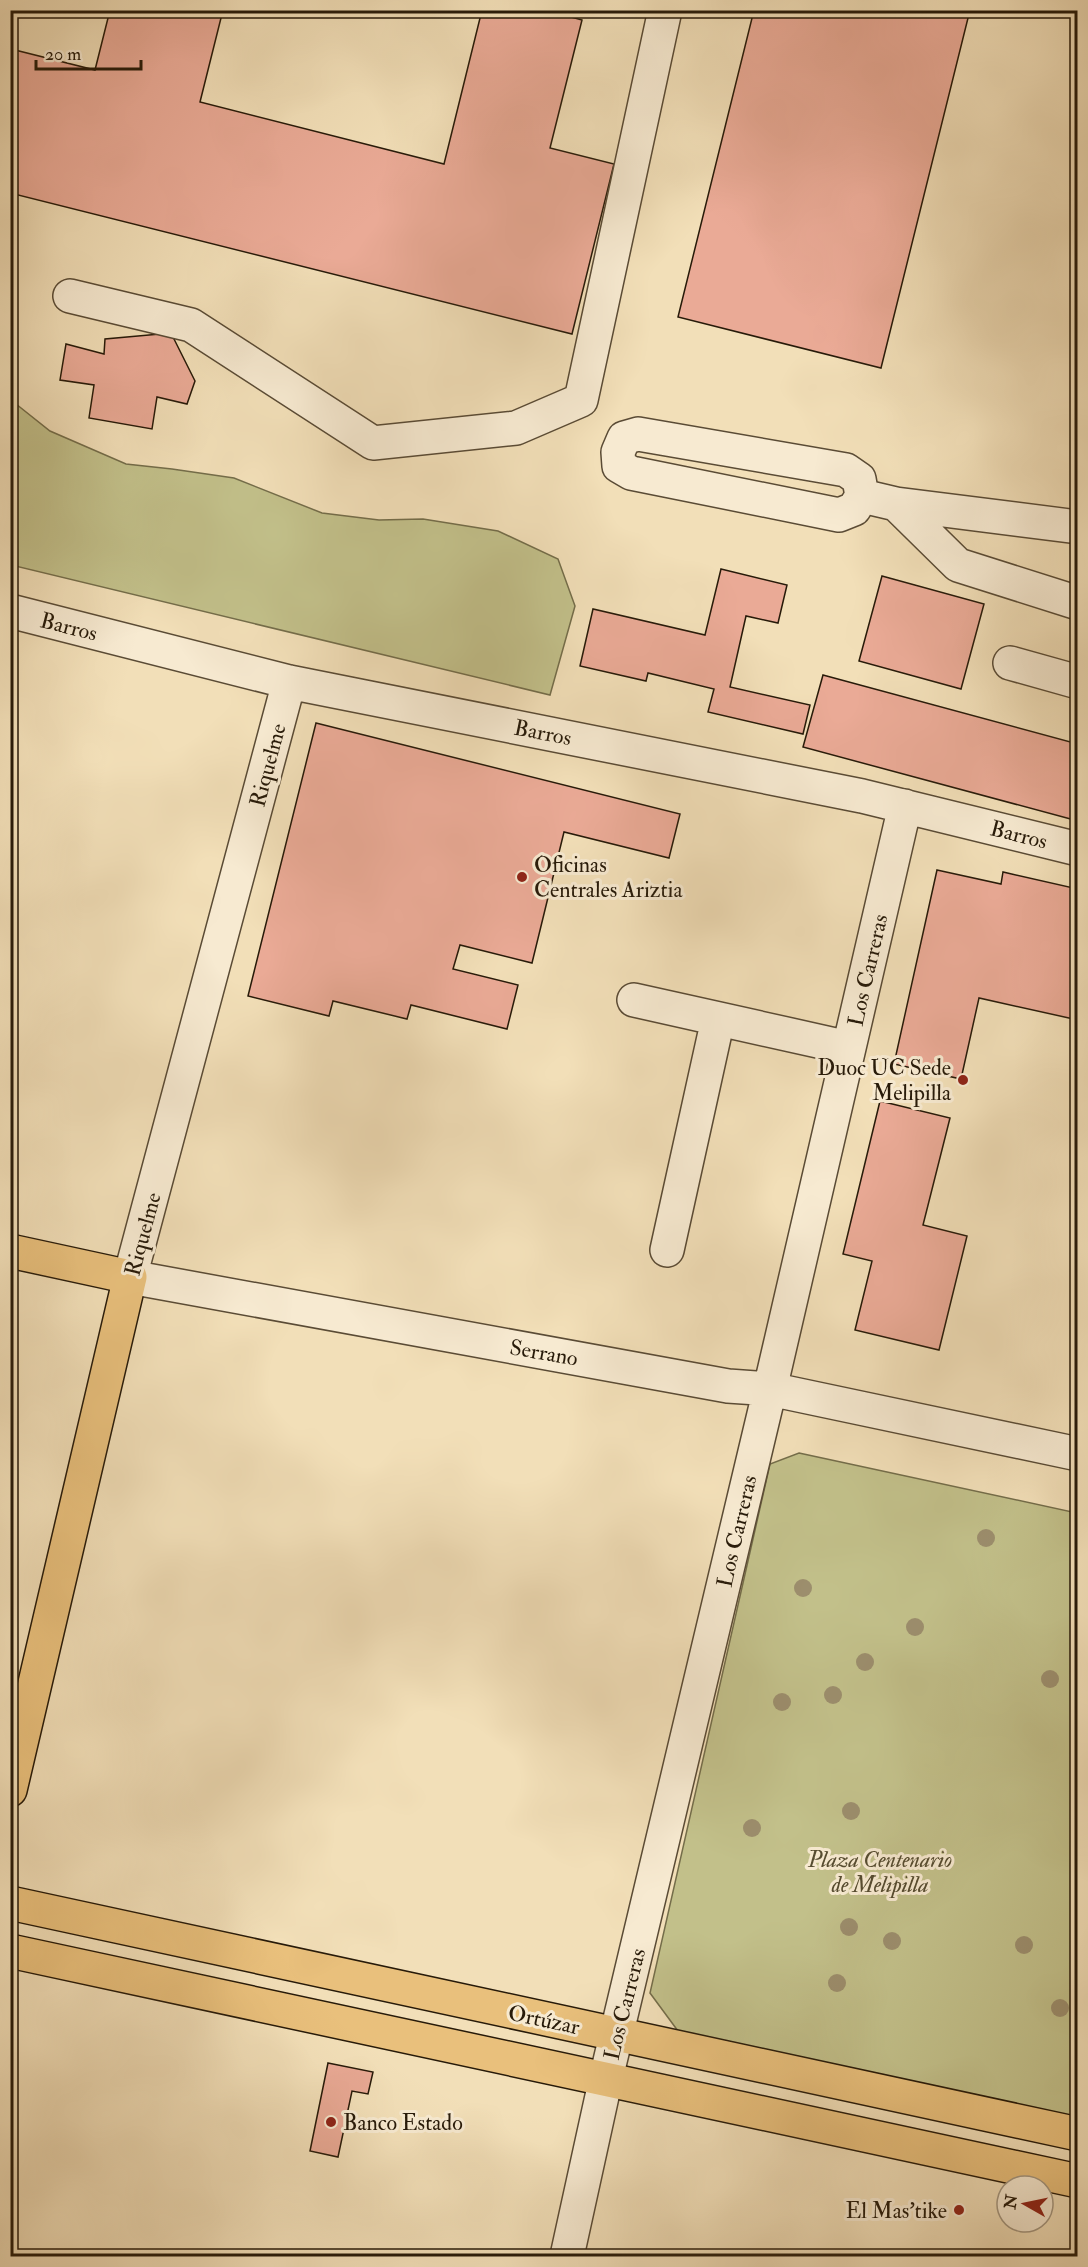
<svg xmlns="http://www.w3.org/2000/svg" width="1088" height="2267" viewBox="0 0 1088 2267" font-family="'IM FELL Double Pica',serif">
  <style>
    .green { fill: #c2c08a; stroke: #746d4a; stroke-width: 1.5 }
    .building { fill: #eaaa96; stroke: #271a09; stroke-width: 1.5 }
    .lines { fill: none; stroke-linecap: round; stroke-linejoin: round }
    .minor-casing { stroke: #5a4b35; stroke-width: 36 }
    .major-casing { stroke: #271a09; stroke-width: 36 }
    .minor { stroke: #f7ead1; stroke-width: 33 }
    .major { stroke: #e9c07c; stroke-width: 33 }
    .tree { fill: #9c8e6d }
    .poi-dot { fill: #8f2418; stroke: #f7ead1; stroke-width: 2 }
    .labels { text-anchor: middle; stroke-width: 6; stroke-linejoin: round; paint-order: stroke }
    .street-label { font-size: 22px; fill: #271a09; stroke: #f7ead1 }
    .poi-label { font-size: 22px; fill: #271a09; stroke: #f7ead1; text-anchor: start }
    .park-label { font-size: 22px; font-style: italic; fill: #564c30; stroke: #f7ead1 }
  </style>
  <rect width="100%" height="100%" fill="#f2dfb8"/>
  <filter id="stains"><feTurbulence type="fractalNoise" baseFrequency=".00333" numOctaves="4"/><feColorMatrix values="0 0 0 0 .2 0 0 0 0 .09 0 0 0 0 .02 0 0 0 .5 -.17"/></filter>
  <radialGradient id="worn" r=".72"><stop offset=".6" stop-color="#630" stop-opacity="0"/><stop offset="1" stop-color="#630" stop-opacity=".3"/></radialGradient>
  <!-- green -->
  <path class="green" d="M11 400 50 431 126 464 172 469 234 478 322 513 379 520 423 519 498 531 558 559 575 606 550 695 11 565Z
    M799 1453 1077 1513V2120L678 2031 650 1993 770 1464Z"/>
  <!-- building -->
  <path class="building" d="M110 10H223L200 102 444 164 482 10H546L582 20 550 148 614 164 572 334 10 193 11 49 95 70Z
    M754 10H970L881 368 678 317Z
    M171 333 195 381 187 404 157 397 152 429 89 418 94 385 60 380 66 344 104 354 105 339Z
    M721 569 787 585 778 623 746 616 730 687 810 705 803 734 708 712 714 689 648 673 646 681 580 666 593 609 705 635Z
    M882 576 984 604 961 689 859 661Z
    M823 675 1078 744V821L803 747Z
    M316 723 680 814 669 858 564 832 532 963 460 945 453 969 518 985 507 1029 411 1005 407 1019 333 1001 329 1016 248 996Z
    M937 870 1001 884 1003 872 1078 889V1020L979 998 961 1079 894 1064Z
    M880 1101 950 1118 923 1225 967 1236 939 1350 855 1330 872 1261 843 1254Z
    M328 2063 373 2072 368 2094 352 2091 338 2157 310 2151Z"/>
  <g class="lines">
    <defs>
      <path id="minor" d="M70 296 191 325 373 443 516 428 581 400 665 10
        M638 434 846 470 859 479 862 496 854 509 839 515 631 473 619 466 618 452 624 438Z
        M862 496 896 504 958 565 1078 603
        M896 504 1078 527
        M10 611 289 682 862 796 1078 849
        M1010 663 1078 682
        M289 682 130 1277 728 1386 770 1389 1078 1454
        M634 1000 849 1048
        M667 1250 718 1019
        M567 2256 606 2078 770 1389 905 806"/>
      <path id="major" d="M10 1251 130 1277 10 1790
        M10 1903 1078 2134
        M10 1951 1078 2181"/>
    </defs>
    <!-- minor casing -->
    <use href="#minor" class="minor-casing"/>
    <!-- major casing -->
    <use href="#major" class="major-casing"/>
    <!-- minor -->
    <use href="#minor" class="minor"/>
    <!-- major -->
    <use href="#major" class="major"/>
  </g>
  <!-- trees -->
  <g class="tree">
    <circle cx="986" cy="1538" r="9"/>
    <circle cx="803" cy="1588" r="9"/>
    <circle cx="915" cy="1627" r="9"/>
    <circle cx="865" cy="1662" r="9"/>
    <circle cx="1050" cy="1679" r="9"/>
    <circle cx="833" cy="1695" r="9"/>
    <circle cx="782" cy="1702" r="9"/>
    <circle cx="851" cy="1811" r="9"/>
    <circle cx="752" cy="1828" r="9"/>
    <circle cx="849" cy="1927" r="9"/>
    <circle cx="892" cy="1941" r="9"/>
    <circle cx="1024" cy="1945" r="9"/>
    <circle cx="837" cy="1983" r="9"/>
    <circle cx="1060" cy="2008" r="9"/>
  </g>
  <!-- markers -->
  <g class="poi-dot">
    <circle cx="522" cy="877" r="6"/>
    <circle cx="963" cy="1080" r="6"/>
    <circle cx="331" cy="2122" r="6"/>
    <circle cx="959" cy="2210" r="6"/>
  </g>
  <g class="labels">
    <!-- street labels -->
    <g class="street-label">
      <text transform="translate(69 626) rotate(14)" y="8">Barros</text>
      <text transform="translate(543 732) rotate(11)" y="8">Barros</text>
      <text transform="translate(267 765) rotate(-75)" y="8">Riquelme</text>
      <text transform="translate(1019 834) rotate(14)" y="8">Barros</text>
      <text transform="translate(867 970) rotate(-77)" y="8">Los Carreras</text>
      <text transform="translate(142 1234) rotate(-75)" y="8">Riquelme</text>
      <text transform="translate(544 1352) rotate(10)" y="8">Serrano</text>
      <text transform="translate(736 1531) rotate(-77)" y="8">Los Carreras</text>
      <text transform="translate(624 2004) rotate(-76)" y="8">Los Carreras</text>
      <text transform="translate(544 2019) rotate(12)" y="8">Ortúzar</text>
    </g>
    <!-- poi labels -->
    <g class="poi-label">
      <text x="534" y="872">Oficinas<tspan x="534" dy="25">Centrales Ariztia</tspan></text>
      <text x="951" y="1075" text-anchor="end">Duoc UC Sede<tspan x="951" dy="25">Melipilla</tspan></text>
      <text x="343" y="2130">Banco Estado</text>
      <text x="947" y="2218" text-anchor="end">El Mas'tike</text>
    </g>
    <!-- park labels -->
    <g class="park-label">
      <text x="880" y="1867">Plaza Centenario<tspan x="880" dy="25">de Melipilla</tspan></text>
    </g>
  </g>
  <!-- margin -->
  <rect width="1088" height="2267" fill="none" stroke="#f2dfb8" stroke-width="36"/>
  <rect x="12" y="12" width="1064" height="2243" fill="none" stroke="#271a09" stroke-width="3"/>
  <rect x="18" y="18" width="1052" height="2231" fill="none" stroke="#271a09" stroke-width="1.5"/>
  <!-- north arrow -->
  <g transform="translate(1025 2204) rotate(279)"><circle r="28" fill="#f7ead1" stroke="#a49781" stroke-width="1.5"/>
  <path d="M0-4.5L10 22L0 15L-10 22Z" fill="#8f2418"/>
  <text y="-9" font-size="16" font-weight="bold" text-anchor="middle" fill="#271a09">N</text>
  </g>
  <!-- scale -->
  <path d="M36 60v9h105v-9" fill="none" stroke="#271a09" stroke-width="3"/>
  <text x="45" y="60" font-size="18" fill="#271a09" stroke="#f7ead1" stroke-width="4.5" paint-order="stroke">20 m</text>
  <rect width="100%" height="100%" filter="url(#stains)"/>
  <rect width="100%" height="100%" fill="url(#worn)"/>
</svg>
